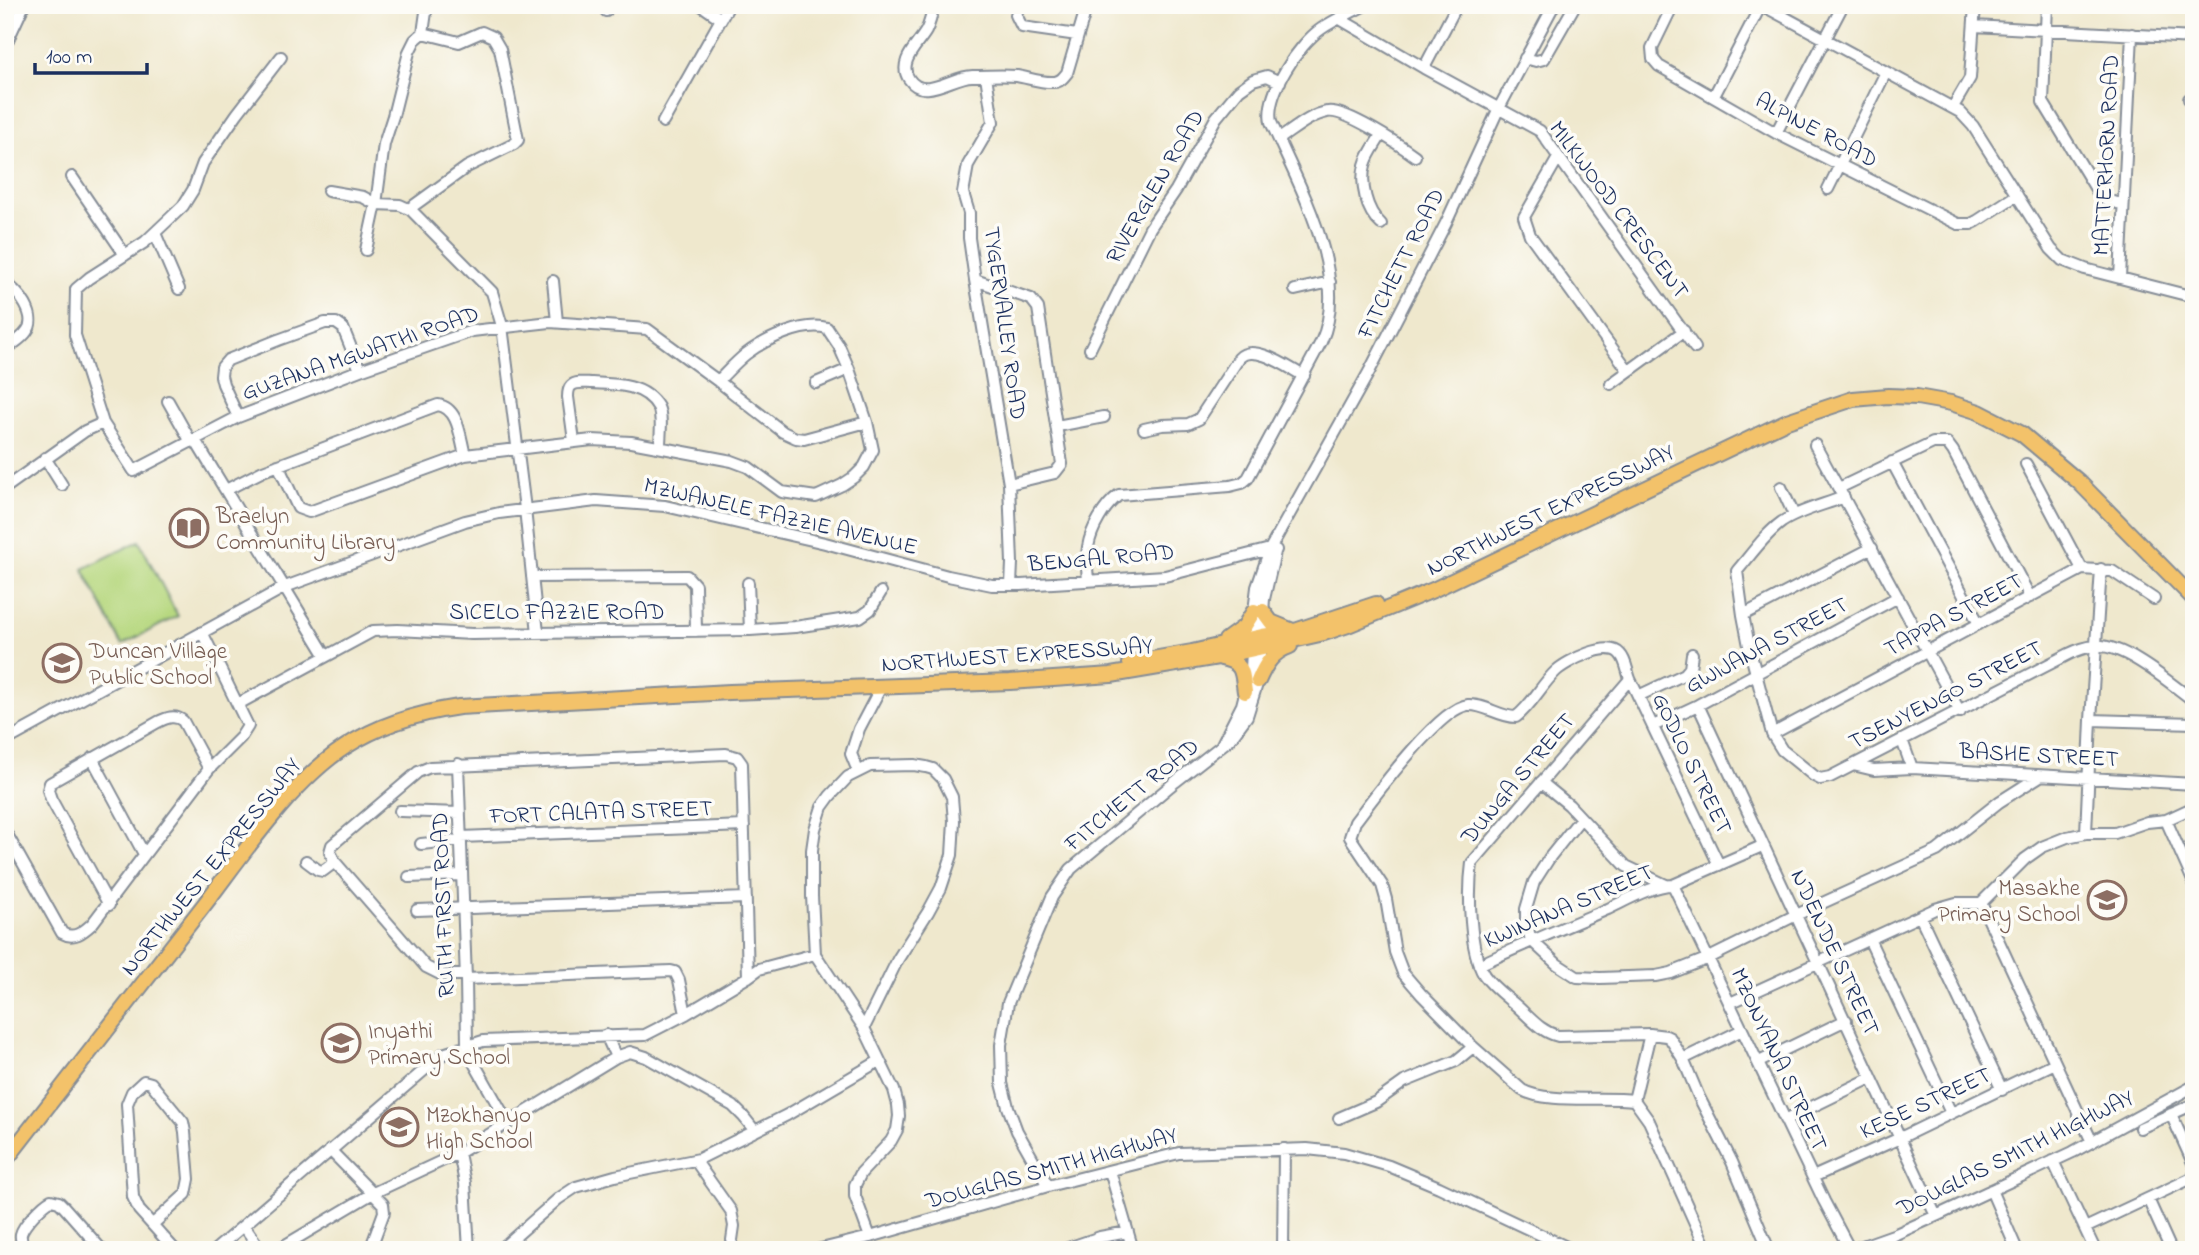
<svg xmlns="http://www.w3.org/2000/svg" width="2199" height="1255" viewBox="0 0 2199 1255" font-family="'Indie Flower',sans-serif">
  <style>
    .green { fill: #b7d880; stroke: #69846f; stroke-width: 2 }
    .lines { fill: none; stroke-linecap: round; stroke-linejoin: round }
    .minor-casing { stroke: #858c96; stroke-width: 14 }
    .major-casing { stroke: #858c96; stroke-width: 18 }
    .minor { stroke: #fff; stroke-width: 10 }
    .major { stroke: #f3c26a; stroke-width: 14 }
    .labels { text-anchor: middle; stroke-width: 7; stroke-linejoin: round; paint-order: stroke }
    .street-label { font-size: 23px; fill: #1b2f5e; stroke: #fdfcf7 }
    .education-label { font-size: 23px; fill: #785e54; stroke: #fdfcf7; text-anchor: start }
  </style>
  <rect width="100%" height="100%" fill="#fdfcf7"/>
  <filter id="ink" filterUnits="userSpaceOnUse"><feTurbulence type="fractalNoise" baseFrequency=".0143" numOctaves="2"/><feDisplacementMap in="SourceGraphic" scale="14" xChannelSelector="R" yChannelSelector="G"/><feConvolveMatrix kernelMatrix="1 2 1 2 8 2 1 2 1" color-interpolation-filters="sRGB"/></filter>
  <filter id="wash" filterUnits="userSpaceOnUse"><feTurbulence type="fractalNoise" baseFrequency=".00686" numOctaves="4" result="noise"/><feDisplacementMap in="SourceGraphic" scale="28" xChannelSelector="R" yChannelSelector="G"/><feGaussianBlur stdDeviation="1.57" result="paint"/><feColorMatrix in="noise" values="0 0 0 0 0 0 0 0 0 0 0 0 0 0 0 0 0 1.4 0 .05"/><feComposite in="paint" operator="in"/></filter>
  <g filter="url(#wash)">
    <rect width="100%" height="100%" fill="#efe8cd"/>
    <!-- green -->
    <path class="green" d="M139 541 178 616 122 645 83 569Z"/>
  </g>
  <g filter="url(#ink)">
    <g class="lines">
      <defs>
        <path id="minor" d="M701 5 721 19
          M934 5C932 14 930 23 926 31 918 45 897 62 909 79 924 102 954 75 973 76 988 76 1002 75 1017 76 1029 78 1042 83 1054 82 1060 82 1063 78 1067 73L1087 5
          M1019 5 1016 15 1022 27 1077 35
          M1673 5 1652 48 1653 59 1659 66 1776 133 1958 224H1971L1977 221 2017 195
          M1762 5 1960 112 1973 126 2051 249 2062 260 2085 269 2194 297
          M2047 5 2043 102 2099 194 2107 201 2123 204
          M606 11 607 5
          M1340 19 1424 68 1540 131 1695 348
          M1974 26 2194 38
          M5 46 24 5
          M1525 58 1536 61 1544 59 1575 5
          M1424 68 1457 5
          M986 76 993 122 968 165 963 193 969 213V238L975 280 1009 484 1012 563 1011 585
          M1714 96 1761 5
          M2189 99H2194
          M1953 107 1970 78 1975 5
          M663 122 729 5
          M1776 133 1843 5
          M1279 139C1293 130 1310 115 1327 112 1344 108 1400 145 1415 156
          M1558 158 1524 217 1530 235 1628 370
          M72 177 125 255
          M1828 189 1886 72
          M328 191 363 197 376 204 400 205 411 210 492 292 502 326 525 509 538 633
          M409 209 467 167 514 144 518 140 500 49 493 37 482 32 459 42 423 33
          M1381 224C1366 211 1360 184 1365 165 1368 154 1376 144 1381 135
          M155 233 179 289
          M366 250 376 204 384 144 393 116 409 52 415 40 423 33 427 5
          M2120 278 2132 34
          M975 280 1031 299 1038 308 1062 464 1055 473 1009 484
          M553 281 557 322
          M5 284C19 290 38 317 27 331 22 339 12 344 5 350
          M1295 290 1330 282
          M1090 349 1150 228 1176 190 1216 118 1239 90 1253 80 1267 76 1280 82
          M816 383 849 369
          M1611 384 1684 331
          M168 401 191 442
          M238 417 223 384 221 376 222 367 228 360 278 340 325 323H336L343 328 360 370
          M103 423 75 335 76 289 89 278 145 242 183 206 193 190 203 163 237 114 281 57
          M1057 426 1104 417
          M1144 429 1162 425 1188 424 1199 419 1239 358C1253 342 1289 368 1304 376
          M195 440 326 656
          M574 441 568 397C568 393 568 389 571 386 576 381 586 383 592 383 615 384 645 384 658 407 663 418 660 434 660 446
          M1815 445 1960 712
          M45 458 62 485
          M1892 462 1979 624
          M2026 464 2082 569
          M278 465 298 508 309 512 465 455 592 440 631 442 732 461 748 467 782 492 816 497 842 485 854 477 864 467 873 450 867 422 849 369 839 346 827 328C804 321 764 340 746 354 736 362 727 372 718 381
          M1781 487 1794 515
          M5 488 85 431 103 423 134 471 238 417 360 370 472 331 550 322 647 329 718 381 783 432 796 438 804 439 867 422
          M1839 488 1933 443H1947L1953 451 2030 597
          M226 490 263 471 438 405C459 408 460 438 465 455
          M1844 497C1824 505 1800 510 1782 522 1764 535 1751 555 1737 571L1743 615 1750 651 1772 734 1782 750 1814 776 1820 779 1830 777 2069 654C2077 650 2086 647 2095 646 2124 643 2171 684 2194 701
          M532 577 687 576 695 585 696 631
          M1088 581C1087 570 1086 558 1088 547 1091 529 1104 506 1119 495L1230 486 1242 483 1248 478 1321 342C1352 275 1297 183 1271 122 1265 94 1299 44 1321 29 1335 19 1351 13 1365 5
          M748 583 750 630
          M1743 615 1872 548
          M1630 679 1472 863C1468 892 1469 950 1484 975 1493 988 1508 998 1519 1008 1532 1020 1542 1032 1558 1036L1650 1034 1666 1036 1670 1038 1683 1059 1699 1097 1732 1162 1769 1250
          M1638 696 1685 674 1690 668 1692 654
          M238 704 373 631 398 630 472 634 750 630 795 627 860 617 870 610 881 592
          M1698 705 1936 1216
          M2091 720 2194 723
          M1653 726 1698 705 1898 597
          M1772 734 2082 569 2112 571 2154 599
          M1902 740 1912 768 2194 784
          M5 741 285 587 465 521 499 513 596 501 665 506 825 543 948 576 992 585H1021L1165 576 1270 549 1276 550
          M1221 746 1242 705 1251 670 1254 611 1257 587 1270 549 1369 372 1446 223 1498 110 1554 5
          M92 758 144 854
          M458 764 466 979 467 1044 474 1063 508 1123
          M1853 765 1874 770 1912 768
          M858 771 851 754 859 729 881 687
          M1541 782 1569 805 1626 866 1666 885
          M400 811 460 813
          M1581 818 1550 857 1534 882 1526 909V922L1531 940 1557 964 1577 977 1600 978 1656 976 1671 973 1709 958 1796 915 1937 851 1999 802 2040 776
          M2166 820 2194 883
          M5 831 62 933C74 940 83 932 92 924L209 769 241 737 248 726 202 632
          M2086 833 2091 720 2101 569
          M461 837 744 826
          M421 844 461 840
          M306 861 318 870 323 871 335 862
          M409 877 462 875
          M1673 885 1824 1201 1850 1250
          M1981 903 2092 1142
          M109 905 51 799 48 790 50 783 158 722C166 718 175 714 183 721L209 769
          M417 910 746 898
          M1920 916 2002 1090
          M1869 939 1951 1113
          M1479 965C1521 945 1565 927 1608 909 1627 900 1652 885 1673 885L1762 846
          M466 975H442L426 967 335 862 330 852 332 845 418 772 430 767 726 754 737 757 742 764 748 977
          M466 979 671 971 675 972 679 980 686 1014
          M1730 1003 1935 909 1956 903H1981L2025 859 2042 847 2067 837 2086 833H2115L2147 822 2166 820 2194 807
          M864 1028 898 959 928 912 941 888 952 855 954 821 952 797 943 779 933 769 926 767 914 765 870 766 848 777 830 796 822 807 815 829 812 850V896L815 954 864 1028 894 1090 898 1105 899 1116 897 1130 891 1141 861 1173 855 1185V1196L870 1237
          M616 1057 630 1052 646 1057 733 1106 743 1116 755 1131
          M1683 1059 1742 1030
          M1759 1062 1846 1020
          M1634 1100 1650 1034
          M2171 1114 2194 1165
          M1339 1118 1376 1102 1404 1082 1456 1061 1473 1047
          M1785 1120 1871 1078
          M2140 1128 2194 1104
          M330 1150 383 1204 384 1212 370 1250
          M459 1153 465 1183 469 1250
          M695 1160 731 1211 734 1226 732 1240
          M2053 1161 2095 1250
          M1110 1171 1133 1250
          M1813 1177 1900 1138 2055 1063
          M1048 1186 1017 1131 1008 1107 1002 1083 1001 1045 1008 1003 1052 897 1071 869 1175 782 1230 739 1247 716 1258 681 1264 599 1275 552
          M1991 1190 2017 1250
          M2148 1199 2171 1250
          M153 1224 186 1194 189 1179 185 1132 183 1122 151 1083 144 1081 132 1092 127 1104 133 1197 139 1210 175 1250
          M244 1226 261 1250
          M2085 1228 2194 1177
          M26 1250C23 1245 20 1240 21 1234 23 1225 43 1204 51 1200L59 1202 64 1207 102 1250
          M215 1250 443 1054 483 1041 645 1035 686 1014 748 977 759 969 815 954
          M277 1250 373 1193 459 1153 616 1057 606 1035
          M500 1250 558 1199 576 1187 615 1176 699 1159 787 1115 879 1061
          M817 1250 870 1237 1048 1186 1179 1153 1307 1149 1344 1153 1389 1166 1439 1187 1573 1250
          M1062 1250 1100 1237 1128 1232
          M1283 1250 1284 1149
          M1707 1250 1649 1121 1634 1100C1603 1096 1546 1104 1522 1090L1471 1045 1421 994 1403 973 1395 952 1386 899 1382 885 1350 837 1355 822C1374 797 1439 708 1468 705 1485 704 1499 717 1516 717 1532 705 1541 685 1556 671 1567 661 1608 640 1620 654 1626 660 1627 671 1630 679L1719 865
          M1851 1250 1896 1234 1936 1216 2073 1152 2194 1086"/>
        <path id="major" d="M1263 611 1271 622 1293 631
          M1226 640 1244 627 1254 611
          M1221 658C1244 663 1242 671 1245 692
          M1130 663 1192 652 1262 636 1295 631 1376 604
          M1258 681C1265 665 1272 652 1290 646
          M5 1161C71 1075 138 990 204 905 243 854 291 782 345 747 380 724 418 713 459 707L730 692 1010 682 1111 675 1218 657 1324 633 1348 625 1433 590 1787 421 1853 399 1888 396 1917 397 1951 403 1979 412 2022 434 2079 482 2194 599"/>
      </defs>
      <!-- minor casing -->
      <use href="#minor" class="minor-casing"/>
      <!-- major casing -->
      <use href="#major" class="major-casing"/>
      <!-- minor -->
      <use href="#minor" class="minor"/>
      <!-- major -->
      <use href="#major" class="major"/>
    </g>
  </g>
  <!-- icons -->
  <defs>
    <symbol id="library-ring" viewBox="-11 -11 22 22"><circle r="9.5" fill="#fdfcf7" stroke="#8d6e63" stroke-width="1.5"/><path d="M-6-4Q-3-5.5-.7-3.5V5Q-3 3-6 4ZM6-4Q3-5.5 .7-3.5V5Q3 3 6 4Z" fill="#8d6e63"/></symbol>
    <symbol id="school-ring" viewBox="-11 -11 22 22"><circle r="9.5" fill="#fdfcf7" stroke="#8d6e63" stroke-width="1.5"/><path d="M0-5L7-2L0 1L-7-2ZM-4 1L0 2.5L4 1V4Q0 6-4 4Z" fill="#8d6e63"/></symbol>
  </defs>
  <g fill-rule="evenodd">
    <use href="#library-ring" x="167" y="506" width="44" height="44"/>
    <use href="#school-ring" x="40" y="641" width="44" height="44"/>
    <use href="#school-ring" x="2085" y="878" width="44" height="44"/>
    <use href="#school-ring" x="319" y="1021" width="44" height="44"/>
    <use href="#school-ring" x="377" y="1105" width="44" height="44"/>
  </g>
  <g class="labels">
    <!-- street labels -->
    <g class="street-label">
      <text transform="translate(1817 129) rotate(28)" y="8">ALPINE ROAD</text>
      <text transform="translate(2105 155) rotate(-87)" y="8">MATTERHORN ROAD</text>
      <text transform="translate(1154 186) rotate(-60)" y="8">RIVERGLEN ROAD</text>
      <text transform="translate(1620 209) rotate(53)" y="8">MILKWOOD CRESCENT</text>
      <text transform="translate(1400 263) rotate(-63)" y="8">FITCHETT ROAD</text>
      <text transform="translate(1006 323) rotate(82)" y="8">TYGERVALLEY ROAD</text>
      <text transform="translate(360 352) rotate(-19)" y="8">GUZANA MGWATHI ROAD</text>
      <text transform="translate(1550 509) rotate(-26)" y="8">NORTHWEST EXPRESSWAY</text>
      <text transform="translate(781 515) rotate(13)" y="8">MZWANELE FAZZIE AVENUE</text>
      <text transform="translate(1101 557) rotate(-5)" y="8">BENGAL ROAD</text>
      <text x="557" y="619">SICELO FAZZIE ROAD</text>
      <text transform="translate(1953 614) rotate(-28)" y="8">TAPPA STREET</text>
      <text transform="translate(1766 644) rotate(-28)" y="8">GWIJANA STREET</text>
      <text transform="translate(1017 654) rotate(-4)" y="8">NORTHWEST EXPRESSWAY</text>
      <text transform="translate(1945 694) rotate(-27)" y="8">TSENYENGO STREET</text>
      <text transform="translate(2039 754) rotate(3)" y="8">BASHE STREET</text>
      <text transform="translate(1693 763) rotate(64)" y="8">GODLO STREET</text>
      <text transform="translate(1517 778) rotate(-50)" y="8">DUNGA STREET</text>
      <text transform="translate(1131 794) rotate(-39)" y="8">FITCHETT ROAD</text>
      <text transform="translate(601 811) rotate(-2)" y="8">FORT CALATA STREET</text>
      <text transform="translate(210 866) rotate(-51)" y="8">NORTHWEST EXPRESSWAY</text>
      <text transform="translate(442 905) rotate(-92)" y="8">RUTH FIRST ROAD</text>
      <text transform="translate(1568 905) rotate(-23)" y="8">KWINANA STREET</text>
      <text transform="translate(1836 952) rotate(65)" y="8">NDENDE STREET</text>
      <text transform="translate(1780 1059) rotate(65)" y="8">MZONYANA STREET</text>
      <text transform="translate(1925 1102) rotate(-25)" y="8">KESE STREET</text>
      <text transform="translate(2015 1152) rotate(-26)" y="8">DOUGLAS SMITH HIGHWAY</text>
      <text transform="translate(1051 1167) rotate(-15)" y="8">DOUGLAS SMITH HIGHWAY</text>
    </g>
    <!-- education labels -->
    <g class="education-label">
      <text x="216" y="523">Braelyn<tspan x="216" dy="26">Community Library</tspan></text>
      <text x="89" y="658">Duncan Village<tspan x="89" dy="26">Public School</tspan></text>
      <text x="2080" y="895" text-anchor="end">Masakhe<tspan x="2080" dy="26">Primary School</tspan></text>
      <text x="368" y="1038">Inyathi<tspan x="368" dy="26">Primary School</tspan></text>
      <text x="426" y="1122">Mzokhanyo<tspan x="426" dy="26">High School</tspan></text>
    </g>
  </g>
  <!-- margin -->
  <rect width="2199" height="1255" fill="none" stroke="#fdfcf7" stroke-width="28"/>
  <!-- scale -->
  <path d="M35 63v10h112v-10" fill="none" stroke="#1b2f5e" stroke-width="3.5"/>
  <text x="46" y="63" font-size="21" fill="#1b2f5e" stroke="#fdfcf7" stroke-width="5" paint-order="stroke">100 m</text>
</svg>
